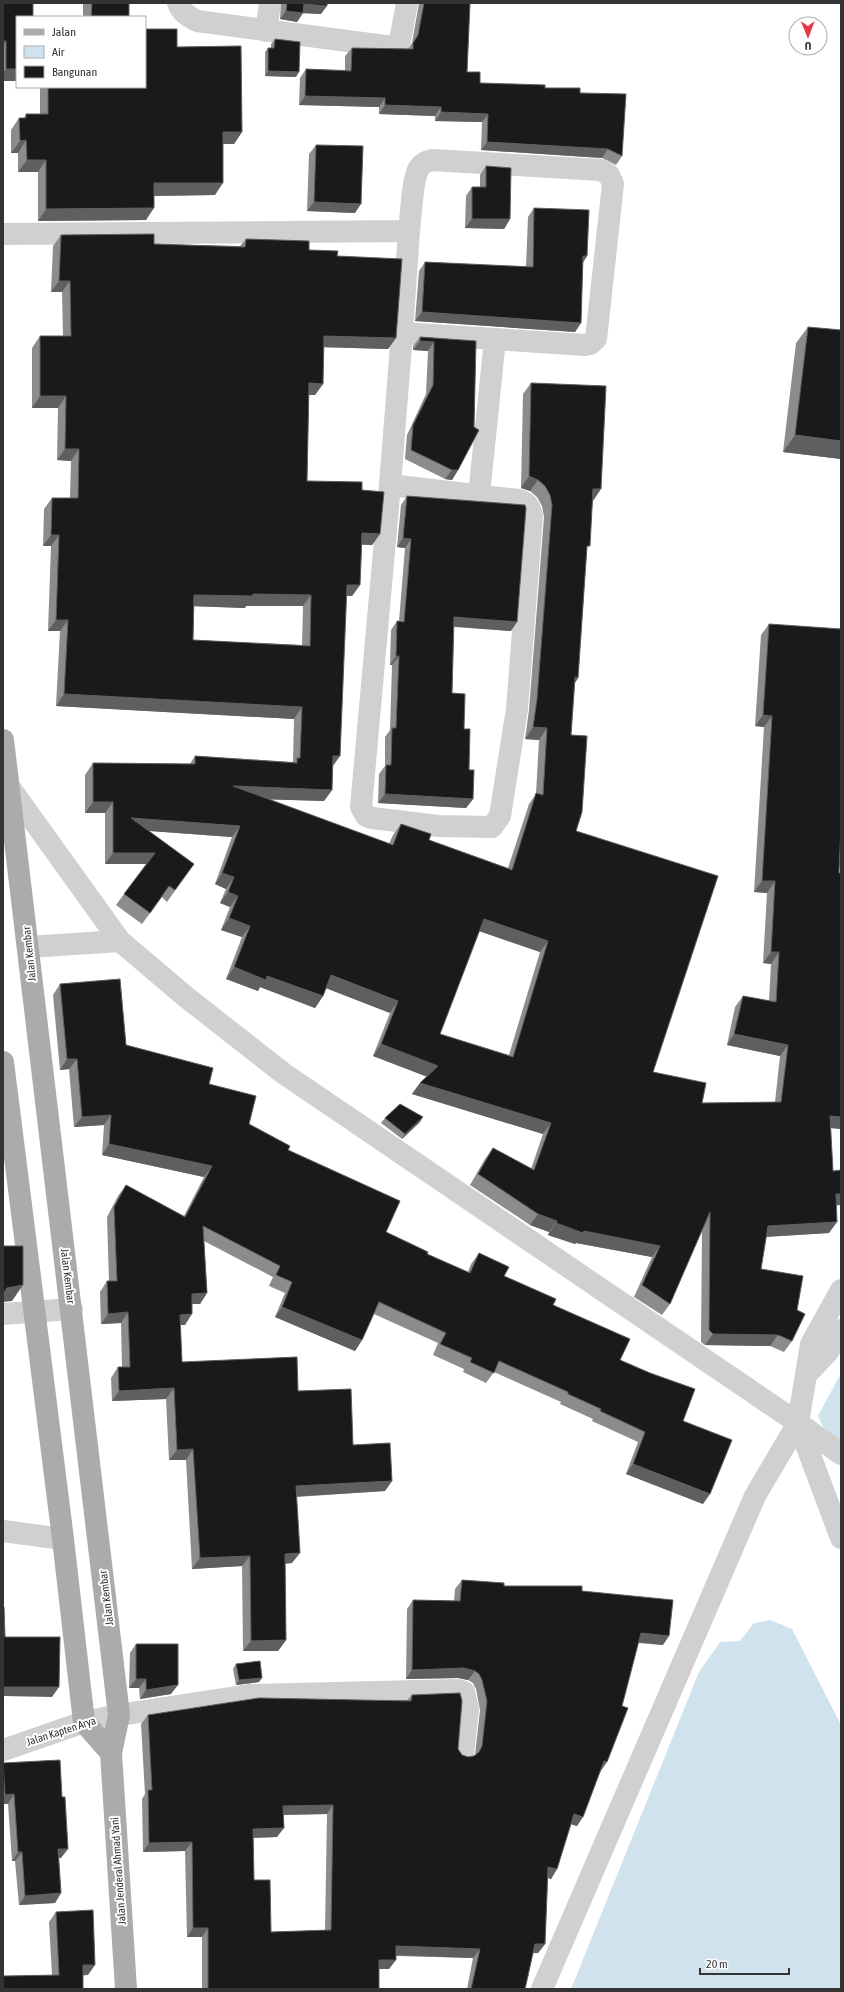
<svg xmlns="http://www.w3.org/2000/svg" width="844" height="1992" viewBox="0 0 844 1992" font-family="'Asap Condensed',sans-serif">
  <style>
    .water { fill: #cfe2ee }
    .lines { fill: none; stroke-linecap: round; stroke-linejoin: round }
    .minor { stroke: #d0d0d0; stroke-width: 22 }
    .major { stroke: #ababab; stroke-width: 22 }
    .wall { fill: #8c8c8c; fill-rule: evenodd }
    .shaded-wall { fill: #5f5f5f }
    .building { fill: #1a1a1a; stroke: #5f5f5f; fill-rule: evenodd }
    .labels { text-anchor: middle; stroke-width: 4; stroke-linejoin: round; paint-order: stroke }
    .street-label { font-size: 11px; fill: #333; stroke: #fff }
  </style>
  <rect width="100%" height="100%" fill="#fff"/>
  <!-- water -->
  <path class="water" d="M841 1373V1447L828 1437 818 1416Z
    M770 1620 792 1629 841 1725V1989H571L699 1672 720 1642 740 1641 754 1623Z"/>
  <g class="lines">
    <!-- minor -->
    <path class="minor" d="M178 3C181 12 188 16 197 21L385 46H392L400 41 407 3
      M266 31 270 3
      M3 234 409 231C411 217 412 179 419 168 422 163 427 161 432 160L601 170 609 175 613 184 596 339 590 344 585 345 402 333 409 231
      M390 485 519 500C528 503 530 507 532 516L517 709 500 816 492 827 438 826 372 818 366 816 361 807 390 485 402 333
      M479 495 495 339
      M10 788 120 941 186 997 283 1073 798 1423 841 1538
      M28 947 120 941
      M3 1314 72 1309
      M806 1375 828 1352 841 1330
      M798 1423 841 1454
      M3 1531 63 1539
      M3 1750 84 1722 119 1715 251 1695 458 1690 464 1692 468 1709 463 1754
      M542 1989 755 1496 798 1423 811 1344 841 1290"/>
    <!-- major -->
    <path class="major" d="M3 740 119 1715 111 1753 126 1989
      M3 1062 63 1539 84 1722 111 1753"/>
  </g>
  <!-- wall -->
  <path class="wall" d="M3 3 17 17V81H3Z
    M83 3H129V17H83Z
    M281 3H327L321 14 303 13 297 22 280 19Z
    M419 3H470L467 72 480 83 545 88 580 93 622 156 616 165 602 158 481 150 482 122 435 121V116L379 114V107L299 105 300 78 306 69 345 70V56L352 48 408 49 412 43Z
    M275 39 296 77 265 76V52L268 48H271V44Z
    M177 47 242 132 234 144H223L215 195 154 196 146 220 38 221V172H18V153H11V130L19 118H24L26 114H40V87H145Z
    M316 145 355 213 307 211 309 154Z
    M486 166 510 219 504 229 465 228 466 196 472 187H480V175Z
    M534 208 587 256 583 263 581 323 575 332 415 321 419 271 425 262 526 267 528 217Z
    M61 235 154 244 240 246 246 239 309 250 337 256 396 338 388 349 323 347V384L315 395H309L307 481 362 490 380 534 372 545H362L360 585 352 596H346L340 756 332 767V790L324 801 268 799 389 844 393 835 401 824 429 840 508 868 529 804 536 794 539 740 525 739 529 710 544 517 542 506 537 497 530 491 521 488 523 394 531 383 593 501 587 550 578 678 575 683 571 735 576 831 653 1072 702 1103 775 1102 780 1056 727 1045 735 1007 743 996 769 1001 771 964 763 963 767 893 754 892 764 727 755 726 761 635 769 624 839 873H841V1129L830 1128 833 1171 836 1205 829 1233 766 1237 761 1269 797 1310 792 1341 784 1352 770 1346 705 1345 701 1342 702 1230 670 1304 662 1315 634 1297 652 1257 576 1243 575 1244 548 1235 549 1232 530 1225 470 1185 485 1159 493 1148 531 1169 543 1134 412 1094 420 1083 427 1076 373 1056 390 1013 326 988 323 996 315 1008 260 987 258 991 226 979 242 937 221 930 230 907 220 903 226 889 215 884 232 837 149 831 194 864 167 902 162 897 142 924 116 905 146 864H105V813H85V775L93 763 190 764 195 756 293 762 294 719 56 706 60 631H48L51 546H43L44 509 52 498H70L71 461 57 460 58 408H32V348L40 336H63L62 292H51L53 246ZM194 606 245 608 246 606H303L302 645 193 640ZM479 931 540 952 509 1055 440 1034Z
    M808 327 841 459 783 452 796 343Z
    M420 337 476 341 458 470 452 480 445 479 405 459 407 435 426 394 428 351 413 350V346Z
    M407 496 511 631 454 627 452 693 464 729 473 799 466 808 378 803 379 774 385 766V737L390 730 392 665H390L391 630 397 621H399L405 548 397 547 401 505Z
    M60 984 126 1045 209 1084 249 1124 288 1150 386 1232 427 1254 468 1272 471 1264 479 1253 504 1276 553 1305 620 1360 683 1421 703 1504 626 1474 638 1442 592 1421 593 1419 560 1404 561 1402 494 1372 486 1383 463 1372 464 1369 433 1355 438 1343 374 1314 362 1340 355 1351 275 1317 285 1293 269 1286 273 1277 204 1241 207 1293 200 1304H192L185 1325H180L182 1362 298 1391 353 1445 392 1481 385 1491 296 1497 292 1563 285 1564 286 1640 278 1651H243L242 1566 192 1569 186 1460H169L166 1399 112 1401 111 1378 118 1367H122L121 1323 101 1324 100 1292 107 1281H109L107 1217 118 1196 126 1185 184 1216 204 1177 102 1155 104 1125 74 1127 69 1069 60 1070 53 995Z
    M385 1118 420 1122 402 1139 381 1123Z
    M462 1580 504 1586 582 1591 663 1645 638 1643 600 1772 577 1826 571 1824 557 1869 551 1879 548 1878 545 1944 538 1953H533L525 1989H467L473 1958 396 1956 389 1969H379V1989H202V1937H187L185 1851 143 1852 142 1799 145 1794 141 1724 148 1715 407 1700 412 1695 462 1755 468 1757 474 1756 475 1755 480 1710 476 1689 473 1683 468 1680 458 1678 406 1679 407 1609 413 1600 454 1601 455 1589ZM327 1814 325 1930 271 1932 254 1880 253 1838 277 1837 284 1815Z
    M136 1644 171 1694 140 1699 139 1688H129L130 1653Z
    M236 1664 259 1682 236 1685 233 1669Z
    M3 1763 61 1858H59L61 1893 55 1903 19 1905 15 1861H12L8 1804H3Z
    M56 1912 88 1975H52L49 1922Z"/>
  <!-- shaded-wall -->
  <path class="shaded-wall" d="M304 4 327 6 321 14 300 13H303L297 22 280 19 286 11Z
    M3 41H6L3 46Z
    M6 69H17V81H3V73Z
    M268 71 299 72 296 77 265 76Z
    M305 96 385 98 379 107 299 105Z
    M385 105 441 107 435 116 379 114Z
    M441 112 488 114 482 122 435 121Z
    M223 132H242L234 144H214Z
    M26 140 18 153H11L20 141Z
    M487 142 608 149 602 158 481 150Z
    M27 160H46L38 172H18Z
    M154 183H223L215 195 145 196Z
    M314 202 361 204 355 213 307 211Z
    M154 208 146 220 38 221 46 209Z
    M472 219H510L504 229 465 228Z
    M583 256H587L581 265Z
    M59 281H70L62 292H51Z
    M422 312 581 323 575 332 415 321Z
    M324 336 396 338 388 349 316 347Z
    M420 341 434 342 428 351 413 350Z
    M309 383 323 384 315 395H301Z
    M40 396H66L58 408H32Z
    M795 435 841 441V459L783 452Z
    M65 449H79L71 461 57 460Z
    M452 470H458L452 480 445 479Z
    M529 476 538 480 530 491 521 488Z
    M593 489H601L593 501H585Z
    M362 533 380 534 372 545 354 544Z
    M51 535H59L51 546H43Z
    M403 538 411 539 405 548 397 547Z
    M347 585H360L352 596H339Z
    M253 594 311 595 303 606H246L245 608 186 606 194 595Z
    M454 617 517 622 511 631 448 626Z
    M56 620H68L60 631H48Z
    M396 656H399L392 665H390Z
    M575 677 578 678 571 689Z
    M64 694 302 707 294 719 56 706Z
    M763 715 772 716 764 727 755 726Z
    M533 727 547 728 539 740 525 739Z
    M333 756H340L332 767Z
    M233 786 332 790 324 801 225 798Z
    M385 794 473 799 466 808 378 803Z
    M93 802H113L105 813H85Z
    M131 818 240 826 232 837 123 829Z
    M113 853H155L147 864H105Z
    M222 873 234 877 226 889 215 884Z
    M762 881H775L767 893 754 892Z
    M228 892 238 896 230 907 220 903Z
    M229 918 250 926 242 937 221 930Z
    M484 919 548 941 540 952 476 930Z
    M771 952H779L771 964 763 963Z
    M234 967 267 976 323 996 315 1008 260 987 258 991 226 979Z
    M331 975 398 1001 390 1013 323 987Z
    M734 1034 788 1045 780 1056 727 1045Z
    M381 1044 438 1066 430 1078 373 1056Z
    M67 1059H77L69 1069 60 1070Z
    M420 1083 551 1123 543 1134 412 1094Z
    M111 1115 104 1125 74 1127 82 1117Z
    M830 1116 841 1117V1129L822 1127Z
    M423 1117 420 1122 402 1139 405 1134Z
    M109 1144 212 1166 204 1177 102 1155Z
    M836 1194H841V1205L828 1206Z
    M538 1214 557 1221 549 1232 530 1225Z
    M837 1222 829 1233 760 1237 768 1226Z
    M556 1223 584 1231 660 1246 652 1257 576 1243 575 1244 548 1235Z
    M23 1285 12 1301 3 1302V1294L7 1288Z
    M207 1293 200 1304H184L192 1294Z
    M282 1307 362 1340 355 1351 275 1317Z
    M128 1312 121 1323 101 1324 108 1314Z
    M192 1314 185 1325H172L180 1315Z
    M713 1334 778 1335 770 1346 705 1345Z
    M174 1388 166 1399 112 1401 119 1391Z
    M193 1449 186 1460H169L177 1450Z
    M633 1464 710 1494 703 1504 626 1474Z
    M392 1481 385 1491 289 1497 296 1486Z
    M300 1553 292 1563 277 1564 285 1554Z
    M250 1556 242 1566 192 1569 200 1558Z
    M641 1633 669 1636 663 1645 635 1642Z
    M286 1640 278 1651H243L251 1641Z
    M464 1668 475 1671 468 1680 458 1678 406 1679 412 1670Z
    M262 1678 259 1682 236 1685 239 1680Z
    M136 1679H146L139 1688H129Z
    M178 1685 171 1694 140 1699 146 1690Z
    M3 1687H59L52 1697 3 1696Z
    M604 1761 607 1762 600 1772 597 1770Z
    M14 1794 8 1804H3V1797L5 1795Z
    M333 1805 327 1814 277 1815 283 1806Z
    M574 1814 583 1817 577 1826 567 1823Z
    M284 1828 277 1837 247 1838 253 1829Z
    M192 1842 185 1851 143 1852 149 1843Z
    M58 1849H68L61 1858 52 1859Z
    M18 1852H22L15 1861H12Z
    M548 1867 557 1869 551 1879 542 1876Z
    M61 1893 55 1903 19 1905 25 1896Z
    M193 1928H208L202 1937H187Z
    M535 1944H545L538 1953H528Z
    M396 1946 480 1949 473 1958 389 1955Z
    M379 1960H396L389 1969H372Z
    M83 1965H95L88 1975 75 1976Z"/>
  <!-- building -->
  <path class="building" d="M3 3H33V17H17V69H6V41H3Z
    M92 3H129V17H91Z
    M287 3H327V6L304 4 303 13 286 11Z
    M424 3H470L467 72H480V83L545 85V88H580V93L626 94 622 156 608 149 487 142 488 114 441 112V107L385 105V98L305 96 306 69 351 71 352 48 413 49V43L418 35Z
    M145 29H177V47L241 46 242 132H223V183H154V208L46 209V160H27L26 140 20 141 19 118H26V114H48V87H145Z
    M275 39 300 42 299 72 268 71V48H274Z
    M316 145 363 146 361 204 314 202Z
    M486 166 511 168 510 219H472V187H486Z
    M534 208 589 210 587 256H583L581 323 422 312 425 262 533 267Z
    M154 234V244L245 247 246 239 309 241V250L338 251 337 256 402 259 396 338 324 336 323 384 309 383 307 481 362 482V490L384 492 380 534 362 533 360 585H347L340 756H333L332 790 233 786 393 845 401 824 431 834 429 840 512 870 536 793 543 795 547 728 533 727 537 699 552 505 550 495 545 486 538 480 529 476 531 383 606 386 601 489H593L590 546H587L578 678 575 677 571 735 587 736 582 812 576 831 718 876 653 1072 706 1083 702 1103 781 1102 788 1045 734 1034 743 996 776 1002 779 952H771L775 881H762L772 716 763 715 769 624 841 629V826L839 873H841V1117L830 1116 833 1171 841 1170V1194H836L837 1222 768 1226 761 1269 803 1276 797 1310 805 1314 792 1341 778 1335 713 1334 709 1330 710 1212 670 1304 642 1285 660 1246 584 1231 583 1233 556 1223 557 1221 538 1214 478 1174 493 1148 534 1170 551 1123 420 1083 438 1066 381 1044 398 1001 331 975 323 996 267 976 266 980 234 967 250 926 229 918 238 896 228 892 234 877 222 873 240 826 131 818 194 864 175 890 169 886 150 913 124 894 155 853H113V802H93V763L195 764V756L297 763V758H300L302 707 64 694 68 620H56L59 535H51L52 498H78L79 449H65L66 396H40V336H71L70 281H59L61 235ZM253 594 311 595 310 646 193 640 194 595 253 596ZM484 919 548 941 513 1057 440 1034Z
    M808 327 841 330V441L795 435Z
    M420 337 476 341 474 427 479 430 458 470H452L411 450 413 425 433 385 434 342 420 341Z
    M407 496 525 505 526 508 517 622 454 617 452 693 465 694 464 729H470L469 770H474L473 799 385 794 386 765H391L392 728H396L399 656H396L397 621 404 622 411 539 403 538Z
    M120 979 126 1045 213 1068 209 1084 256 1096 249 1124 290 1146 288 1150 400 1201 386 1232 428 1252 427 1254 470 1273 479 1253 509 1267 504 1276 556 1299 553 1305 630 1339 620 1360 650 1373 695 1389 683 1421 732 1440 710 1494 633 1464 645 1432 600 1411 601 1409 568 1394V1392L499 1361 494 1373 470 1362 472 1358 440 1344 446 1333 379 1302 362 1340 282 1307 292 1282 276 1275 280 1266 203 1226 207 1293 192 1294V1314L180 1315 182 1362 297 1357 298 1391 351 1389 353 1445 390 1443 392 1481 296 1486 300 1553 285 1554 286 1640 251 1641 250 1556 200 1558 193 1449 177 1450 174 1388 119 1391 118 1367H130L128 1312 108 1314 107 1281H117L114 1207 126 1185 185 1217 212 1166 109 1144 111 1115 82 1117 77 1059H67L60 984Z
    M400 1104 423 1117 405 1134 385 1118Z
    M3 1246H23V1285L7 1288 3 1294Z
    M462 1580 504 1583V1586H582V1591L673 1600 669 1636 641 1633 622 1706 628 1708 607 1762 604 1761 583 1817 574 1814 557 1869 548 1867 545 1944H535L525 1989H471L480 1949 396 1946V1960H379V1989H208V1928H193L192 1842 149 1843 148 1790H152L148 1715 259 1698 411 1701 412 1695 460 1693 462 1701 458 1749 462 1755 468 1757 474 1756 479 1752 482 1746 487 1701 482 1680 479 1674 475 1671 464 1668 412 1670 413 1600 460 1601ZM333 1805 331 1930 271 1932 270 1880H254L253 1829 284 1828 283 1806Z
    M3 1607H4L5 1637H60L59 1687H3Z
    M136 1644H178V1685L146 1690V1679H136Z
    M260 1661 262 1678 239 1680 236 1664Z
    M60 1760 62 1797H65L68 1849H58L61 1893 25 1896 22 1852H18L14 1794 5 1795 3 1763Z
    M93 1910 95 1965H83V1989H3V1976L59 1975 56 1912Z"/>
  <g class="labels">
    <!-- street labels -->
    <g class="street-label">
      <text transform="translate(29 954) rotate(-96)" y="4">Jalan Kembar</text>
      <text transform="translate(68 1276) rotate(83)" y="4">Jalan Kembar</text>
      <text transform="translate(106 1598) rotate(-97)" y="4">Jalan Kembar</text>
      <text transform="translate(61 1731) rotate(-18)" y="4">Jalan Kapten Arya</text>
      <text transform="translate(118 1871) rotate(-94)" y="4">Jalan Jenderal Ahmad Yani</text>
    </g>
  </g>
  <!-- border -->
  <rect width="844" height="1992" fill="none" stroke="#333333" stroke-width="8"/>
  <!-- legend -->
  <rect x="16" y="16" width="130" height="72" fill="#ffffff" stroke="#adadad"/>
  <rect x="24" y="29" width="20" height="6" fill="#ababab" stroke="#adadad"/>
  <text x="52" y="36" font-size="12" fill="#333333">Jalan</text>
  <rect x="24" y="46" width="20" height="12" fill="#cfe2ee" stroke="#adadad"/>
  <text x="52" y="56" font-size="12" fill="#333333">Air</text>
  <rect x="24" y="66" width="20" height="12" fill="#1a1a1a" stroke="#adadad"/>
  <text x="52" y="76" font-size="12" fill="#333333">Bangunan</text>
  <!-- north arrow -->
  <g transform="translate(808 36) rotate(179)"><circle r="19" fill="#ffffff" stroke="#adadad"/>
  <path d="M0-3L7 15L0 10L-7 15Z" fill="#e63946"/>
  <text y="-6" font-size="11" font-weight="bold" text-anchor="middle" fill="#333333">U</text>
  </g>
  <!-- scale -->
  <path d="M700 1968v6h89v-6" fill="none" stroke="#333333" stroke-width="2"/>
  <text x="706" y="1968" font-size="12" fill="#333333" stroke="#ffffff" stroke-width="3" paint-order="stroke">20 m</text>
</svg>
